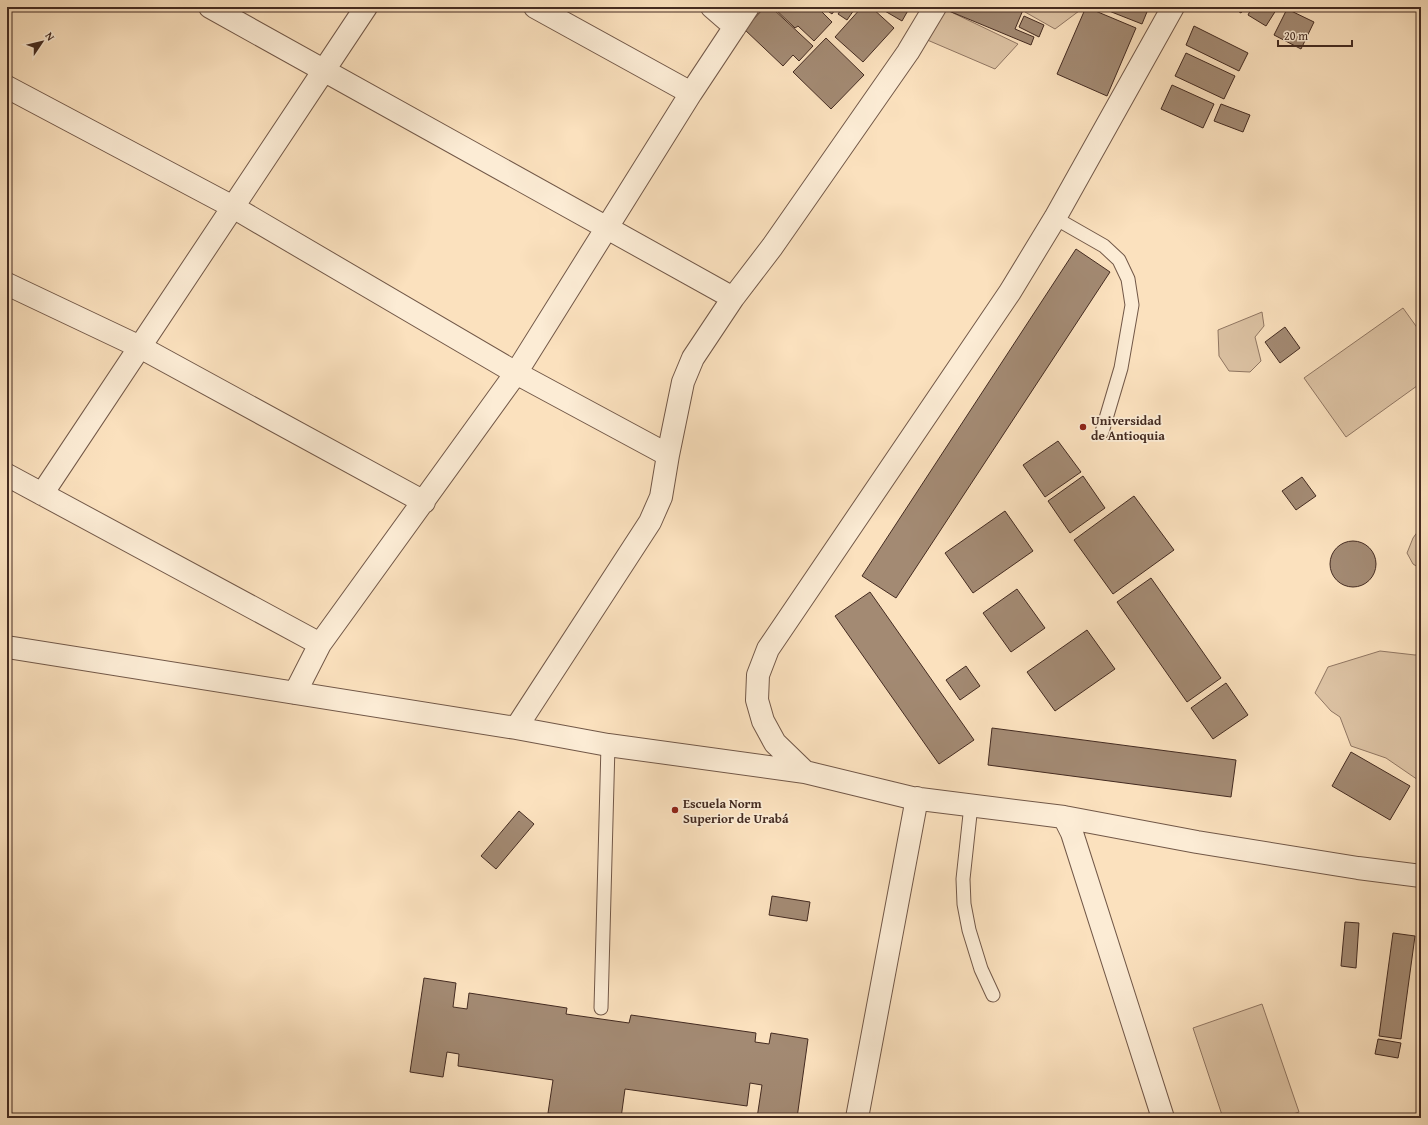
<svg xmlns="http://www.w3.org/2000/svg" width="1428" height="1125" viewBox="0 0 1428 1125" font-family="'Gentium Book Plus',serif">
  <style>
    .green { fill: #dcc2a3; stroke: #907662 }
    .building { fill: #a38a73; stroke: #442b21 }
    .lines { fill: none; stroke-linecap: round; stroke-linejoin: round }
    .lane-casing { stroke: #725848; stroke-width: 15 }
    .street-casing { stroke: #725848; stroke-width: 24 }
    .lane { stroke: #fcecd5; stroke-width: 13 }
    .street { stroke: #fcecd5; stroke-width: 22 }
    .poi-dot { fill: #8f2418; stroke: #fcecd5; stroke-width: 1.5 }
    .labels { text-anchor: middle; stroke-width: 3.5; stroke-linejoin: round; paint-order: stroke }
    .poi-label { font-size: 13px; font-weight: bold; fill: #442b21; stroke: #fcecd5; text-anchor: start }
  </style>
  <rect width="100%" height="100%" fill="#fbe1be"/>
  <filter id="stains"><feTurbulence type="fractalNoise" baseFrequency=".005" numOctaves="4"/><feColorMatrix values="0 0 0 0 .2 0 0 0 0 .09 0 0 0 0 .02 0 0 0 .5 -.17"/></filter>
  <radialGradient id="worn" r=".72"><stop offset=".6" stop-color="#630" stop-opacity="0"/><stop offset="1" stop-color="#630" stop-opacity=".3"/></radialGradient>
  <!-- green -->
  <path class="green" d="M945 7 949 11 1018 44 995 69 925 39Z
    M1028 7H1081L1079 11 1055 29 1025 12Z
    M1403 308 1421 333V383L1346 437 1304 378Z
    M1262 312 1264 326 1255 337 1261 361 1250 372 1229 371 1219 356 1218 330Z
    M1421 527V569L1413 564 1407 553 1413 538Z
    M1380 651 1415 655 1421 654V782L1386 758 1351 746 1340 717 1331 711 1315 693 1328 667Z
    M1262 1004 1299 1112 1282 1118H1223L1193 1028Z"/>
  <!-- building -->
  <path class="building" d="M765 7H771L813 46 799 61 793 55 783 66 744 29Z
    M773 7H817L832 22 814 41 798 26 795 28Z
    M822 7H837L832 14Z
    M843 7H856L847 20 838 14Z
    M862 7H871L894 28 863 62 835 37Z
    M878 7H910L902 21Z
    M951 7H1016L1023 10 1015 29 1034 37 1031 45 949 11Z
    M1086 7 1136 28 1107 96 1057 74Z
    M1110 7H1149L1142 24 1109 11Z
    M1231 7H1245L1241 13Z
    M1252 7H1278L1266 26 1248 15Z
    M1287 9 1314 22 1301 49 1274 35Z
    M1024 16 1044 25 1039 37 1019 27Z
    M1194 26 1248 53 1239 71 1186 45Z
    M826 38 864 75 831 109 793 72Z
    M1186 53 1235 76 1224 99 1175 76Z
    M1172 85 1214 104 1203 128 1161 109Z
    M1221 104 1250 115 1243 132 1214 121Z
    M1076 249 1110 272 896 598 862 576Z
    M1285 327 1300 348 1280 363 1265 342Z
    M1058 441 1081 472 1045 497 1023 465Z
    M1083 476 1105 508 1070 533 1048 501Z
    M1302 477 1316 496 1296 510 1282 491Z
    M1134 496 1174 550 1113 594 1074 540Z
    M1005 511 1033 551 973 593 945 553Z
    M1330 564a23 23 0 1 1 46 0a23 23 0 1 1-46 0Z
    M1151 578 1221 678 1187 702 1117 602Z
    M1017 589 1045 628 1011 652 983 613Z
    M870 592 974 740 939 764 835 616Z
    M1087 630 1115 669 1055 711 1027 672Z
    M966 666 980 686 960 700 946 680Z
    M1226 683 1248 715 1213 739 1191 708Z
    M992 728 1236 760 1231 797 988 765Z
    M1351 752 1410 786 1390 820 1332 786Z
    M519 811 534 824 496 869 481 856Z
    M772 896 810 902 807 921 769 915Z
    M1345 922 1359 923 1356 968 1341 966Z
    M1393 933 1415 936 1401 1039 1379 1036Z
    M424 978 456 983 453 1007 467 1009 469 993 567 1008 566 1014 629 1023 631 1015 756 1033 755 1042 769 1044 771 1033 808 1039 797 1118H757L762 1085 750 1083 747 1106 625 1089 621 1118H579L548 1113 553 1080 458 1066 459 1054 447 1052 443 1077 410 1072Z
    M1378 1039 1401 1043 1398 1058 1375 1054Z"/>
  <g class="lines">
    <defs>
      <path id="lane" d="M1055 218 1104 246 1119 260 1128 279 1132 305 1121 368 1102 432
        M971 805 963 879 964 904 969 930 981 969 993 995
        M601 1008 608 745"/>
      <path id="street" d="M210 7 733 298
        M535 7 691 93
        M712 7 735 27
        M7 87 233 207 516 373 668 455
        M7 284 140 347 424 502
        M7 475 320 644
        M42 494 366 7
        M7 647 516 728 608 745 805 772 912 798 1064 817 1197 842 1358 868 1421 876
        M295 693 320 644 516 373 691 93 748 7
        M516 728 650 522 661 497 668 455 683 382 693 358 733 298 772 247 908 52 935 7
        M805 772 775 743 763 721 757 700 758 675 768 649 1010 292 1055 218 1173 7
        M1064 817 1072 833 1163 1118
        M857 1118 917 798"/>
    </defs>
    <!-- lane casing -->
    <use href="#lane" class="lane-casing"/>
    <!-- street casing -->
    <use href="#street" class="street-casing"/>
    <!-- lane -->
    <use href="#lane" class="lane"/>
    <!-- street -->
    <use href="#street" class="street"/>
  </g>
  <!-- markers -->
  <g class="poi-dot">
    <circle cx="1083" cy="427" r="4"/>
    <circle cx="675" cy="810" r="4"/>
  </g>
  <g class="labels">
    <!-- poi labels -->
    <g class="poi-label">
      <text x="1091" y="425">Universidad<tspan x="1091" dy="15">de Antioquia</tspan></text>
      <text x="683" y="808">Escuela Norm<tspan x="683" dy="15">Superior de Urabá</tspan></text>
    </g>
  </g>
  <!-- margin -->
  <rect width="1428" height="1125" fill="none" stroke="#fbe1be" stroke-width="24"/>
  <rect x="8" y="8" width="1412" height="1109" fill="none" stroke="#442b21" stroke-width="2"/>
  <rect x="12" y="12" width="1404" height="1101" fill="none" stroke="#442b21"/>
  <!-- north arrow -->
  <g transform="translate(42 42) rotate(55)" stroke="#fcecd5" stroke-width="3" paint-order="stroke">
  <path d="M0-3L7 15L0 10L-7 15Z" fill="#442b21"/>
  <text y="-6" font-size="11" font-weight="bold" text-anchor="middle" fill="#442b21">N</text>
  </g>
  <!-- scale -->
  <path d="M1278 40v6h74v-6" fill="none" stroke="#442b21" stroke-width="2"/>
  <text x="1284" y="40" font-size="12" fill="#442b21" stroke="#fcecd5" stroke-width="3" paint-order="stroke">20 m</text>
  <rect width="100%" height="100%" filter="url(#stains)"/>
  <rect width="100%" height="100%" fill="url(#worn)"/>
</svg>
